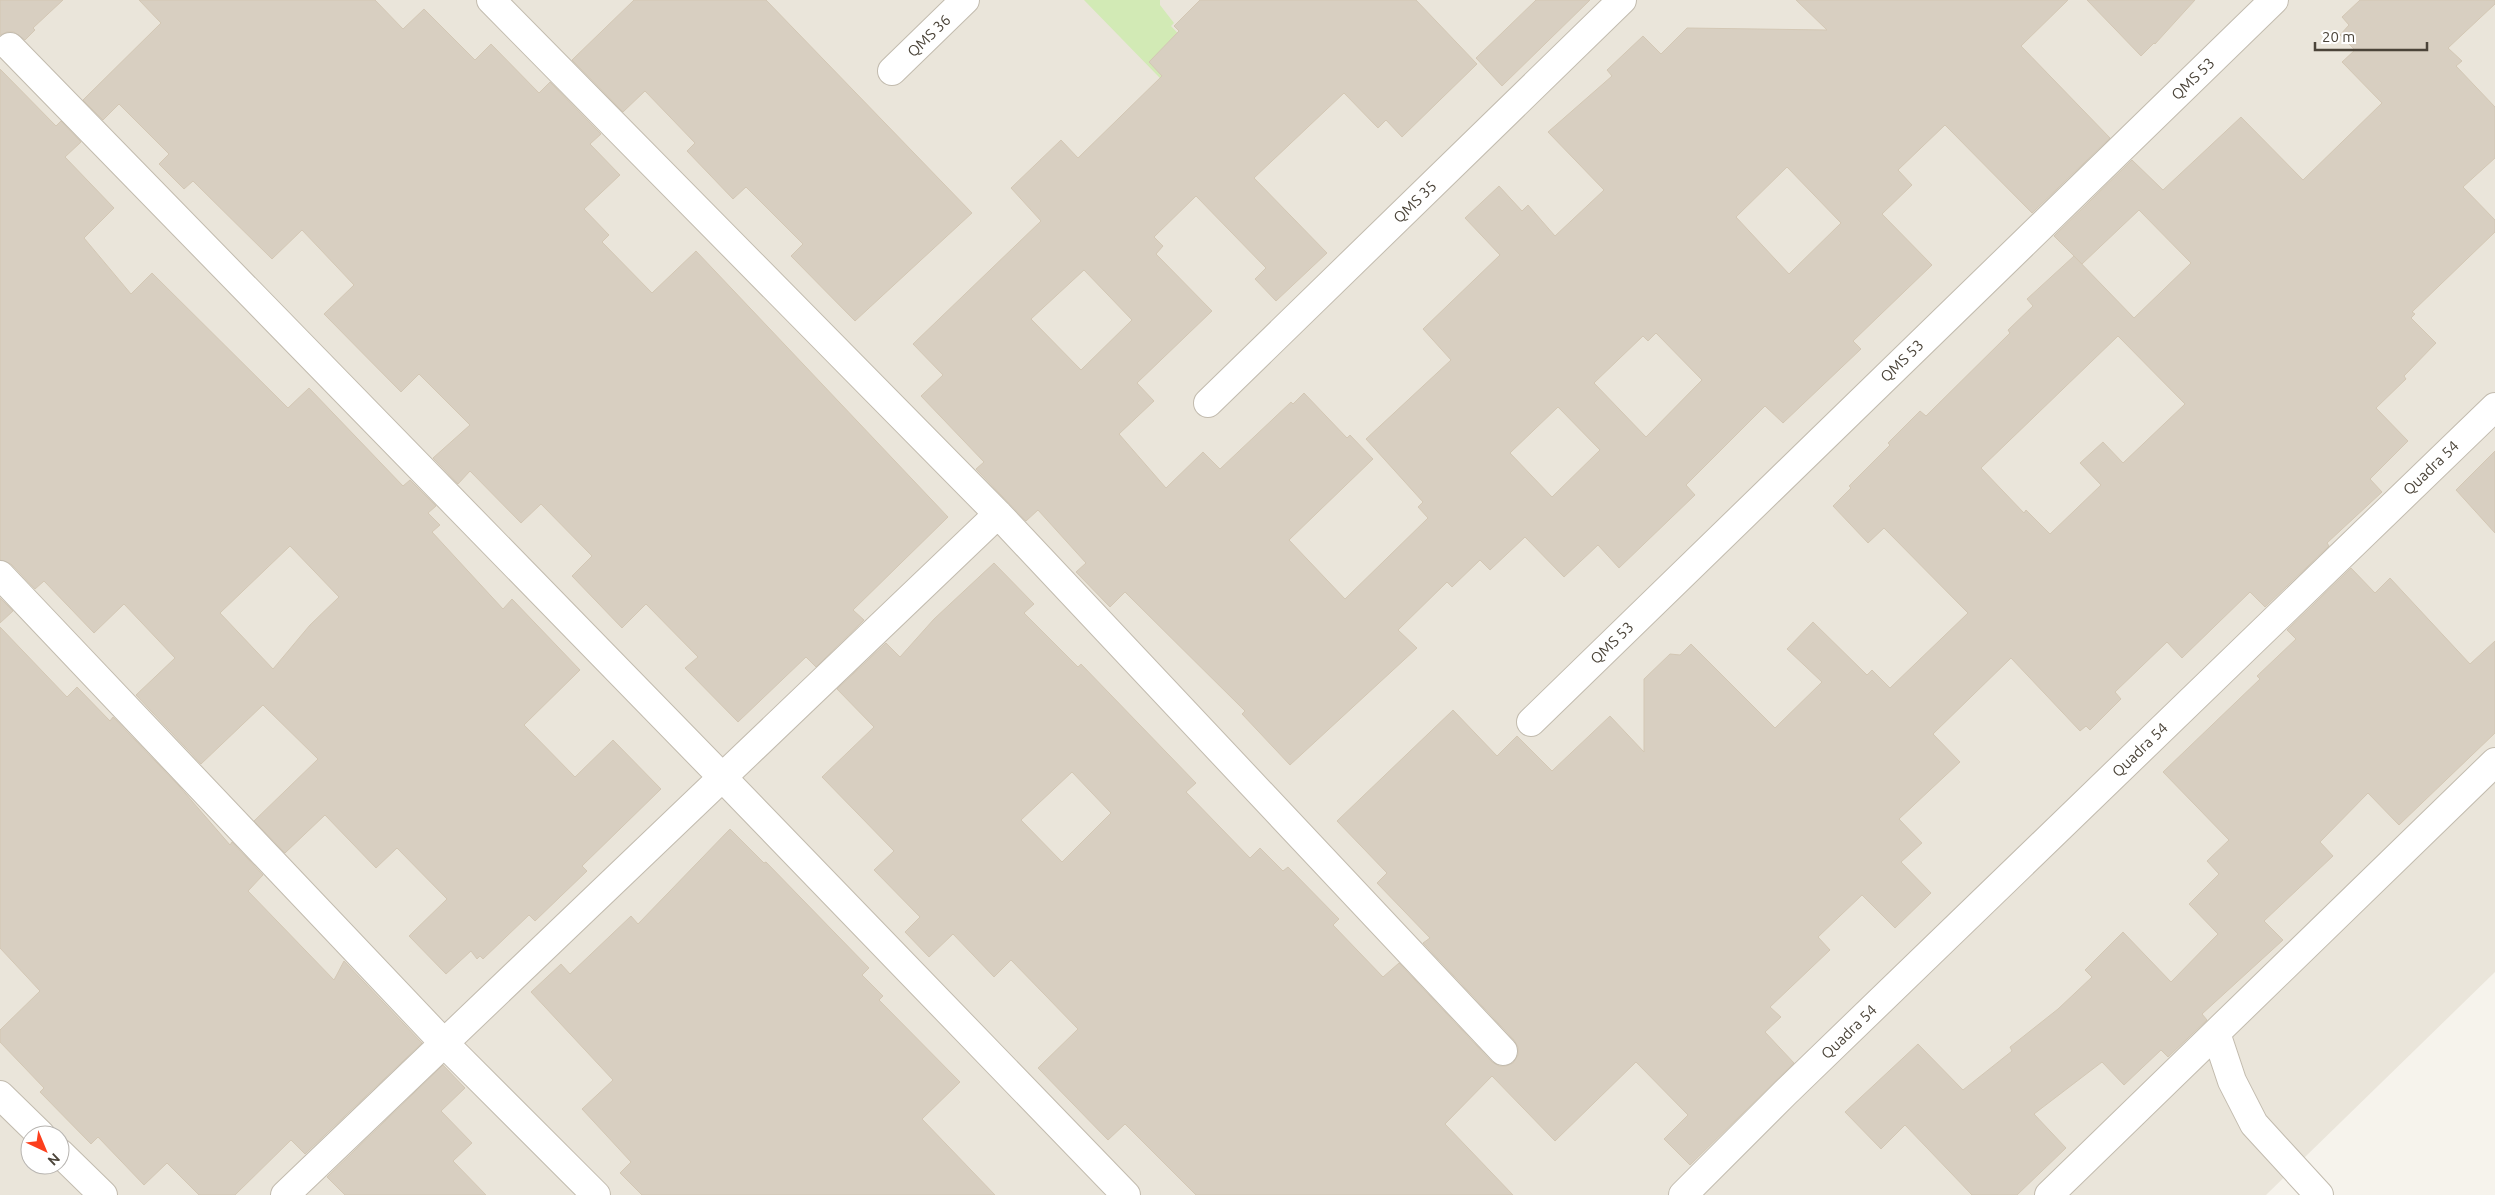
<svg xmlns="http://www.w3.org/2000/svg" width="2495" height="1195" viewBox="0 0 2495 1195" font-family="Ubuntu,sans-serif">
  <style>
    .residential { fill: #eae5da; fill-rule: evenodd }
    .green { fill: #d2eab5 }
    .building { fill: #d8cfc1; stroke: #d3c7b4; fill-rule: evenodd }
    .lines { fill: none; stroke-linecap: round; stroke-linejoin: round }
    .minor-casing { stroke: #c2bbae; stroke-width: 30 }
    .minor { stroke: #fff; stroke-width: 28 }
    .labels { text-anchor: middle; stroke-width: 5; stroke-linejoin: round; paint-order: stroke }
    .street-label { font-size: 15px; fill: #4b4439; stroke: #fff }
  </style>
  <rect width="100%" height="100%" fill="#f6f3ec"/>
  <!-- residential -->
  <path class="residential" d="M0 0H2495V972L2266 1195H0ZM30 1135H60V1165H30Z"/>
  <!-- green -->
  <path class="green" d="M1084 0H1160V5L1174 23 1171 26 1225 83 1194 113Z"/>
  <!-- building -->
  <path class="building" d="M0 0H63L33 28 35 30 25 40 14 32H7L0 35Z
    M139 0H375L403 29 424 9 475 60 491 44 539 93 550 82 601 134 590 144 620 175 584 209 609 235 602 242 652 293 696 251 948 517 853 610 864 620 816 667 806 657 738 722 685 668 698 657 646 604 622 628 572 576 592 556 541 504 521 523 470 471 458 484 433 458 470 425 419 374 401 392 324 314 354 285 302 230 272 259 193 181 184 189 159 164 169 154 119 104 103 120 83 100 161 23Z
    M634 0H766L972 213 855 321 791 256 803 244 746 187 733 199 687 151 695 143 645 91 623 112 572 60Z
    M1200 0H1416L1477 64 1402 137 1386 120 1378 128 1344 93 1254 178 1327 253 1276 301 1255 279 1266 268 1196 196 1154 237 1163 246 1156 254 1212 311 1137 383 1154 401 1119 434 1166 488 1203 452 1220 469 1291 402 1293 404 1304 393 1347 438 1350 435 1373 459 1289 540 1345 599 1428 518 1418 507 1423 502 1366 439 1451 360 1423 329 1500 255 1465 218 1499 186 1522 211 1528 205 1555 236 1604 190 1548 132 1612 76 1607 70 1643 36 1661 54 1687 28 1827 30 1796 0H2068L2021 46 2110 138 2032 213 1945 125 1898 170 1912 185 1882 214 1932 265 1853 341 1861 349 1783 423 1765 406 1686 485 1695 495 1619 568 1598 545 1564 577 1525 537 1490 570 1480 560 1452 587 1447 582 1398 630 1417 648 1290 765 1242 714 1245 711 1125 592 1110 607 1076 572 1086 563 1038 510 1026 521 976 469 984 462 921 396 943 375 913 344 1041 221 1011 188 1061 140 1078 158 1162 76 1149 62 1179 31 1174 26ZM1787 167 1841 223 1789 274 1736 217ZM1084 270 1132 320 1081 370 1031 319ZM1656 333 1702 380 1646 437 1594 383 1643 336 1648 341ZM1558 407 1600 450 1552 497 1510 453Z
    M1536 0H1590L1502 86 1476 58Z
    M2087 0H2195L2155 44 2154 43 2141 56Z
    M2360 0H2495V4L2448 48 2462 61 2456 66 2495 107V158L2463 187 2495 220V232L2412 312 2415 314 2411 318 2436 343 2404 376 2406 379 2376 408 2408 441 2370 479 2382 492 2327 543 2329 546 2265 607 2250 592 2182 658 2167 642 2115 692 2121 699 2090 730 2086 726 2080 731 2011 658 1933 734 1960 762 1899 819 1922 843 1901 862 1931 893 1895 928 1862 895 1818 937 1830 950 1770 1007 1781 1017 1765 1032 1794 1063 1690 1165 1664 1139 1688 1115 1636 1062 1555 1141 1492 1076 1445 1124 1513 1195H1196L1125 1124 1108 1140 1038 1068 1078 1029 1011 960 994 977 953 934 929 957 905 932 920 917 874 870 894 851 822 777 874 727 837 689 886 643 900 657 934 619 994 563 1034 604 1024 613 1078 667 1081 664 1196 783 1186 792 1250 858 1260 848 1283 871 1288 867 1339 919 1333 925 1383 977 1399 963 1492 1062 1499 1066H1506L1513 1063 1518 1055V1047L1514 1040 1423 943 1430 938 1377 883 1387 873 1337 821 1453 710 1497 756 1517 736 1552 771 1610 716 1644 752V679L1670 654 1680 655 1691 644 1775 728 1822 682 1787 649 1813 622 1867 675 1872 670 1890 688 1968 613 1884 528 1868 543 1833 506 1851 488 1849 486 1890 445 1888 443 1920 411 1926 416 2010 333 2008 330 2033 306 2027 299 2074 256 2054 236 2132 160 2163 190 2241 117 2303 180 2382 103 2342 62 2355 50 2340 35 2349 25 2342 17ZM2139 210 2191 263 2134 318 2074 256 2082 264ZM2118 336 2185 404 2123 463 2103 442 2080 463 2101 485 2050 534 2026 510 2024 513 1981 468ZM1072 772 1111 813 1062 862 1021 820Z
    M0 69 56 126 61 121 81 142 65 157 114 208 84 238 131 294 152 273 288 408 309 388 403 486 410 480 436 506 428 513 440 525 432 532 503 609 512 599 580 670 524 725 575 777 613 740 661 789 582 866 587 871 535 921 529 915 483 959 480 956 477 959 471 951 446 974 409 936 447 899 397 848 376 868 325 815 285 853 254 821 318 759 263 705 201 764 136 695 175 658 124 604 94 633 44 581 35 589 11 564 0 560ZM290 546 339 597 310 625 273 669 220 613Z
    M2495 451V533L2456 490Z
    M2351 568 2375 593 2390 578 2470 664 2495 641V733L2399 825 2368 793 2320 842 2333 856 2264 921 2283 940 2202 1014 2207 1020 2168 1057 2161 1050 2124 1085 2102 1062 2034 1114 2066 1148 2017 1195H1972L1905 1125 1881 1149 1845 1112 1918 1044 1963 1090 2012 1051 2010 1047 2058 1009 2092 977 2085 970 2123 932 2171 982 2218 934 2189 904 2219 874 2207 861 2229 840 2163 772 2260 679 2257 676 2296 639 2287 630Z
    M0 598 13 611 0 623Z
    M0 627 67 697 77 687 110 721 113 717 179 786 230 845 232 842 263 875 248 891 334 980 344 961 422 1043 305 1154 291 1140 235 1195H199L167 1163 144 1185 98 1137 91 1144 40 1092 44 1088 0 1042V1030L40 991 0 948Z
    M730 829 764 863 766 862 869 968 862 975 883 996 879 1000 960 1082 922 1119 995 1195H642L620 1173 631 1162 582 1109 613 1080 531 992 561 964 570 974 631 916 638 924Z
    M443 1065 465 1088 441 1111 472 1143 453 1161 486 1195H345L327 1177Z"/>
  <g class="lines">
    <defs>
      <path id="minor" d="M491 0 998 514 1503 1051
        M10 47 723 778 1126 1195
        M892 71 965 0
        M1208 403 1622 0
        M0 575 444 1043 596 1195
        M1531 722 2274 0
        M2216 1033 2232 1081 2254 1124 2319 1195
        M0 1095 41 1135
        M60 1153 103 1195
        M285 1195 998 514
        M1683 1195 1785 1093 2495 407
        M2049 1195 2495 762"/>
    </defs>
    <!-- minor casing -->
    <use href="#minor" class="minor-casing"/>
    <!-- minor -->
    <use href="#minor" class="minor"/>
  </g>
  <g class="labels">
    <!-- street labels -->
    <g class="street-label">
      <text transform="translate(929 36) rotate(-44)" y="5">QMS 36</text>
      <text transform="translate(2193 79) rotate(-44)" y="5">QMS 53</text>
      <text transform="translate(1415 202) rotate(-44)" y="5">QMS 35</text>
      <text transform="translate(1902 361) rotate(-44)" y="5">QMS 53</text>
      <text transform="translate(2431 468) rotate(-44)" y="5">Quadra 54</text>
      <text transform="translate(1612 643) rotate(-44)" y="5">QMS 53</text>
      <text transform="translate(2140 750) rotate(-44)" y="5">Quadra 54</text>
      <text transform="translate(1849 1032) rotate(-44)" y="5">Quadra 54</text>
    </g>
  </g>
  <!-- north arrow -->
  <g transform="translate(45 1150) rotate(136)"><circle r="24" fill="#ffffff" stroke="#b7b4b0"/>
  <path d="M0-4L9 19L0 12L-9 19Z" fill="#fc3f1d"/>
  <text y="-8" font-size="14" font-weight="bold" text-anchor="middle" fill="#4b4439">N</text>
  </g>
  <!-- scale -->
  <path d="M2315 42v8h112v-8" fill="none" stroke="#4b4439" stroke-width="2.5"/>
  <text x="2322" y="42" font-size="15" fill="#4b4439" stroke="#ffffff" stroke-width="4" paint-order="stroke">20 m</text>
</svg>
